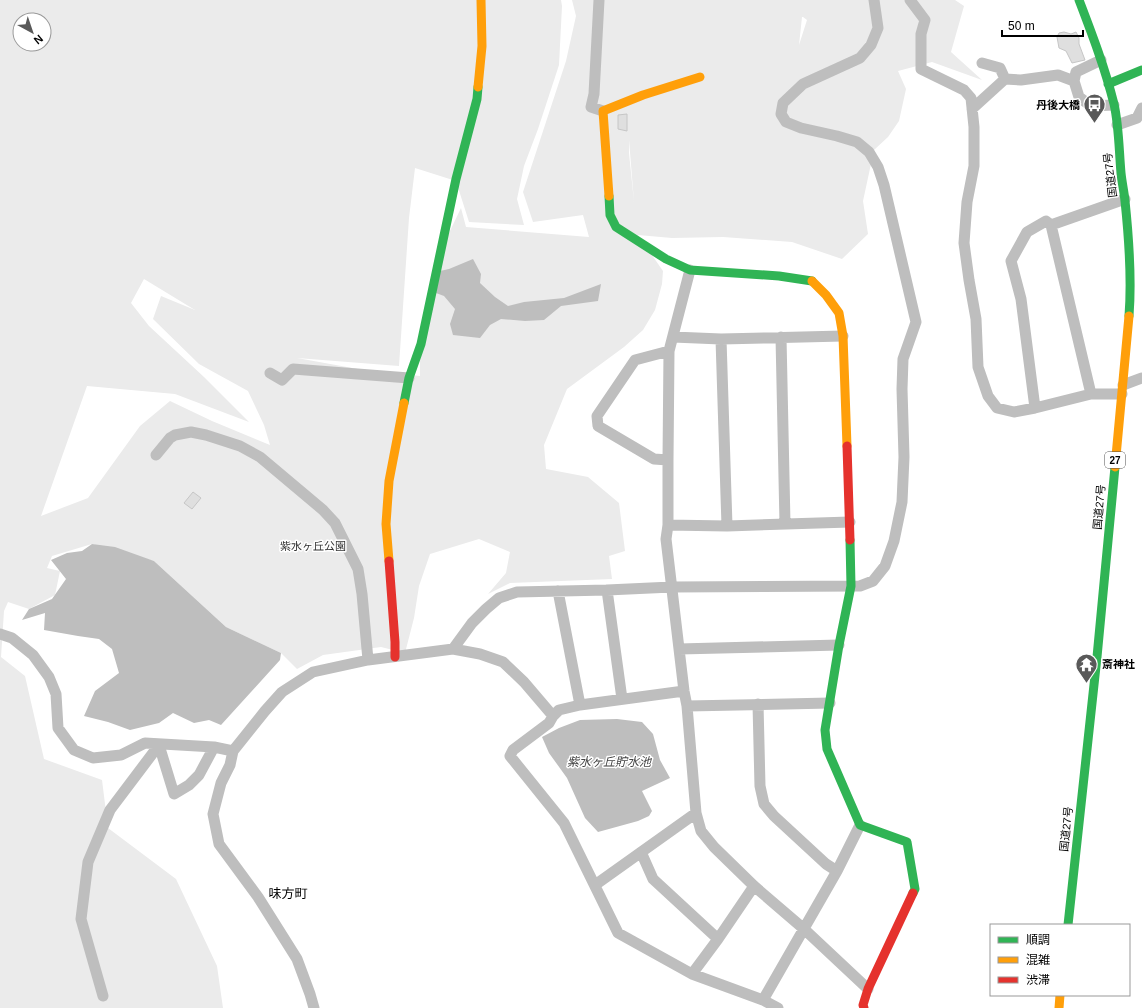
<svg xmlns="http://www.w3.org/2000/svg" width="1142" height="1008" viewBox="0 0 1142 1008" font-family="Helvetica,'Noto Sans JP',sans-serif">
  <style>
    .green { fill: #ebebeb; fill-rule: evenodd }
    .water { fill: #bebebe }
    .building { fill: #dfdfdf; stroke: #c6c6c6 }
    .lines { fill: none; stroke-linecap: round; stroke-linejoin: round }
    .street { stroke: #bebebe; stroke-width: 11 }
    .fast { stroke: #30b455; stroke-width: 9 }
    .slow { stroke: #ff9f0a; stroke-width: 9 }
    .jam { stroke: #e5322d; stroke-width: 9 }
    .labels { text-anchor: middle; stroke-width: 3; stroke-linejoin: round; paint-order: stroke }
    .shield { fill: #fff; stroke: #4c4c4c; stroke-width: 1 }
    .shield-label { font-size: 10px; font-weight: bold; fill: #000 }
    .poi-label { font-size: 11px; font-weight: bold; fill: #000; stroke: #fff; text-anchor: end }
    .street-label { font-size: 11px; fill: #000; stroke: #fff }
    .park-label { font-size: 11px; fill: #323232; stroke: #fff }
    .water-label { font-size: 12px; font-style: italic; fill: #434343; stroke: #fff }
    .quarter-label { font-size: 13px; fill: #000; stroke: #fff }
  </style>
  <rect width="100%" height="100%" fill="#fff"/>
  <!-- green -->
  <path class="green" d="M0 0H561L562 6 559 65 538 129 524 166 517 199 524 225 469 222 456 181 415 168 409 218 399 366 297 358 358 369 420 376V361L436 260 461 208 466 227 589 237 583 215 533 222 523 192 566 61 576 16 572 0H955L964 6 951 52 982 80 932 62 898 71 906 89 899 121 888 137 874 150 863 201 868 234 842 259 792 242 723 237 672 238 638 235 663 271 662 284 655 310 643 330 624 347 567 389 544 445 546 469 588 477 619 503 625 551 609 556 612 579 510 583 488 594 506 573 510 552 479 539 430 554 419 586 414 618 405 653 381 647 323 655 297 669 281 653 226 627 154 561 92 544 52 556 47 568 60 571 55 595 29 609 8 602 4 611 1 657 25 676 44 759 102 780 108 828 176 879 217 966 223 1008H0ZM803 17 807 20 799 45 802 17ZM20 20H44V44H20ZM629 140 634 202 629 153ZM144 279 195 310 161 296 153 319 199 364 248 391 264 425 270 445 212 421 170 401 140 426 88 498 41 516 87 386 175 394 249 422 204 377 149 326 131 303Z"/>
  <!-- water -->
  <path class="water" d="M473 259 481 274 480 283 495 297 508 306 524 302 564 298 601 284 598 301 561 306 544 320 525 321 501 319 490 325 480 338 453 335 450 324 455 309 444 296 436 293 440 271 449 269Z
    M92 544 115 547 154 561 226 627 281 653 280 660 221 725 209 720 194 723 173 713 159 723 130 730 108 722 84 716 95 691 119 673 112 649 99 639 78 636 44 630 45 613 22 620 29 609 52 599 66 579 51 560 67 553 82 551Z
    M617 719 642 722 653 734 660 760 670 778 642 791 652 811 649 816 638 821 598 832 585 818 567 778 549 753 542 737 559 728 580 720Z"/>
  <!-- building -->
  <path class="building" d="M1064 32 1071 34 1076 32 1079 38V44L1085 60 1072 63 1066 51 1059 48 1057 37 1059 33Z
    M627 114V131L618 129V115Z
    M193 492 201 498 192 509 184 503Z"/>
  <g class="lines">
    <!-- street -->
    <path class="street" d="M599 0 594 94 591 107 603 111
      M910 0 925 20 921 34V69L964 90 971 98 974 127V166L967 202 964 243 969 280 976 319 978 367 988 396 997 408 1014 412 1035 408 1091 394H1122
      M1101 60 1076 72 1074 81 1079 97 1091 106 1114 105
      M982 63 1000 68 1005 79
      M972 109 1005 79 1021 80 1058 75 1074 81
      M1117 125 1137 118 1142 108
      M1051 225 1091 394
      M690 270 669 351 668 460V525L666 539 684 691 687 706 696 813 701 831 714 847 754 886 804 929 868 989
      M673 337 721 339 843 336
      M781 337 785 524
      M721 339 727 526
      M270 373 282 380 293 369 409 378
      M1123 385 1142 378
      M1035 408 1021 299 1011 261 1027 232 1046 221 1051 225 1125 199
      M156 455 170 438 175 435 191 432 206 435 240 446 260 457 323 510 335 523 358 569 362 594 368 660
      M668 460 654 459 598 426 597 416 635 360 669 351
      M668 525 727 526 850 522
      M607 590 622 699
      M558 591 580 705
      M0 634 12 638 33 655 49 677 56 694 58 728 74 750 93 758 121 755 145 743 214 747
      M453 649 472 623 486 609 499 598 517 592 607 590 672 587 860 586 873 581 885 566 894 541 902 502 904 457 902 389 903 359 916 322 884 185 878 167 869 152 857 142 837 136 801 128 786 122 781 114 783 103 803 84 860 58 871 45 878 28 874 0
      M679 649 839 645
      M684 691 580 705 559 710 553 716 549 723 513 750 510 756 564 823 618 933 692 974 763 1000 778 1008
      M758 704 760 786 764 804 774 816 826 864 837 871
      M687 706 830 703
      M641 852 653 879 718 939
      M595 885 696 813
      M692 974 718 939 754 886
      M103 996 81 919 88 862 110 810 159 745 174 794 189 785 199 775 214 747 233 751
      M763 1000 837 871 860 825
      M314 1008 310 994 297 959 258 897 219 844 213 814 221 783 230 765 233 751 265 711 282 692 313 672 368 660 453 649 480 654 503 662 524 682 553 716"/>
    <!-- fast -->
    <path class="fast" d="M1079 0C1092 34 1105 68 1114 104 1119 126 1119 151 1121 173 1122 183 1124 191 1125 201 1129 239 1132 278 1129 316
      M1108 84 1142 70
      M609 196 610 215 616 227 666 259 690 270 779 276 812 281
      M404 403 409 378 421 344 456 179 477 99 478 87
      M850 540 851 586 839 645 825 730 827 749 860 825 907 842 915 889 913 893
      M1068 925 1097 657 1115 467"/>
    <!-- slow -->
    <path class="slow" d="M478 87 482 46 481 0
      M609 196 603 111 643 95 700 77
      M812 281 826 295 839 313 843 336 847 446
      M1115 467 1129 316
      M389 561 386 524 389 481 404 403
      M1059 1008 1060 995"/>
    <!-- jam -->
    <path class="jam" d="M847 446 850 540
      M389 561 395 642V657
      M864 1008 863 1005 868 989 913 893"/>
  </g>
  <!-- icons -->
  <defs>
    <symbol id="bus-pin" viewBox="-11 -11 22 30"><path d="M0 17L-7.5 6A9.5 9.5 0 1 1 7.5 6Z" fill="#595959" stroke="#fff"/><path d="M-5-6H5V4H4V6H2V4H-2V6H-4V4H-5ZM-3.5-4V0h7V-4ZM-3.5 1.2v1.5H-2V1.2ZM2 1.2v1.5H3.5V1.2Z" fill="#fff"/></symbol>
    <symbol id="temple-pin" viewBox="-11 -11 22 30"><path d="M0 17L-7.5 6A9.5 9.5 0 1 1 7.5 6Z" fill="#595959" stroke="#fff"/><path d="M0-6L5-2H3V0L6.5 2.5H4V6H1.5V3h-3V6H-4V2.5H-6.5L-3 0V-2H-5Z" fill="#fff"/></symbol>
  </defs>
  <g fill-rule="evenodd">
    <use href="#bus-pin" x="1082" y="92" width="25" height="34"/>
    <use href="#temple-pin" x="1074" y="652" width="25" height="34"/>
  </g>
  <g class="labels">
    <!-- shield labels -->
    <rect class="shield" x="1105" y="452" width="20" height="16" rx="3"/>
    <g class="shield-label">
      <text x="1115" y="464">27</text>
    </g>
    <!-- poi labels -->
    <g class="poi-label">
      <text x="1080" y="109">丹後大橋</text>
      <text x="1102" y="668" text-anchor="start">斎神社</text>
    </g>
    <!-- street labels -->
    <g class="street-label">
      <text transform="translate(1110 175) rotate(-97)" y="4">国道27号</text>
      <text transform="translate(1099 507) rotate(-85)" y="4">国道27号</text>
      <text transform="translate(1066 829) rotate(-84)" y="4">国道27号</text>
    </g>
    <!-- park labels -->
    <g class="park-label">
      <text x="313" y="550">紫水ヶ丘公園</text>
    </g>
    <!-- water labels -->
    <g class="water-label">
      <text x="609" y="766">紫水ヶ丘貯水池</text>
    </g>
    <!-- quarter labels -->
    <g class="quarter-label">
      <text x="288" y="898">味方町</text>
    </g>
  </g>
  <!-- legend -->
  <rect x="990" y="924" width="140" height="72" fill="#ffffff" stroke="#999999"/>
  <rect x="998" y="937" width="20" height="6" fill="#30b455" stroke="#999999"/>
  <text x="1026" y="944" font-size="12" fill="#000000">順調</text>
  <rect x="998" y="957" width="20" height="6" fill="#ff9f0a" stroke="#999999"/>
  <text x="1026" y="964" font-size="12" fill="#000000">混雑</text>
  <rect x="998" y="977" width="20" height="6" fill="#e5322d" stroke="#999999"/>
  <text x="1026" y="984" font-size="12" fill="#000000">渋滞</text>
  <!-- north arrow -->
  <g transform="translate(32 32) rotate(140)"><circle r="19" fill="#ffffff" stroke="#999999"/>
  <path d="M0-3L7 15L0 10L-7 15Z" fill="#595959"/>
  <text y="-6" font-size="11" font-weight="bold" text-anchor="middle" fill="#000000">N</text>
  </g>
  <!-- scale -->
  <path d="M1002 30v6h81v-6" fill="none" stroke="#000000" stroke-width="2"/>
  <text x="1008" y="30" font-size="12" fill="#000000" stroke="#ffffff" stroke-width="3" paint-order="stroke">50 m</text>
</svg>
